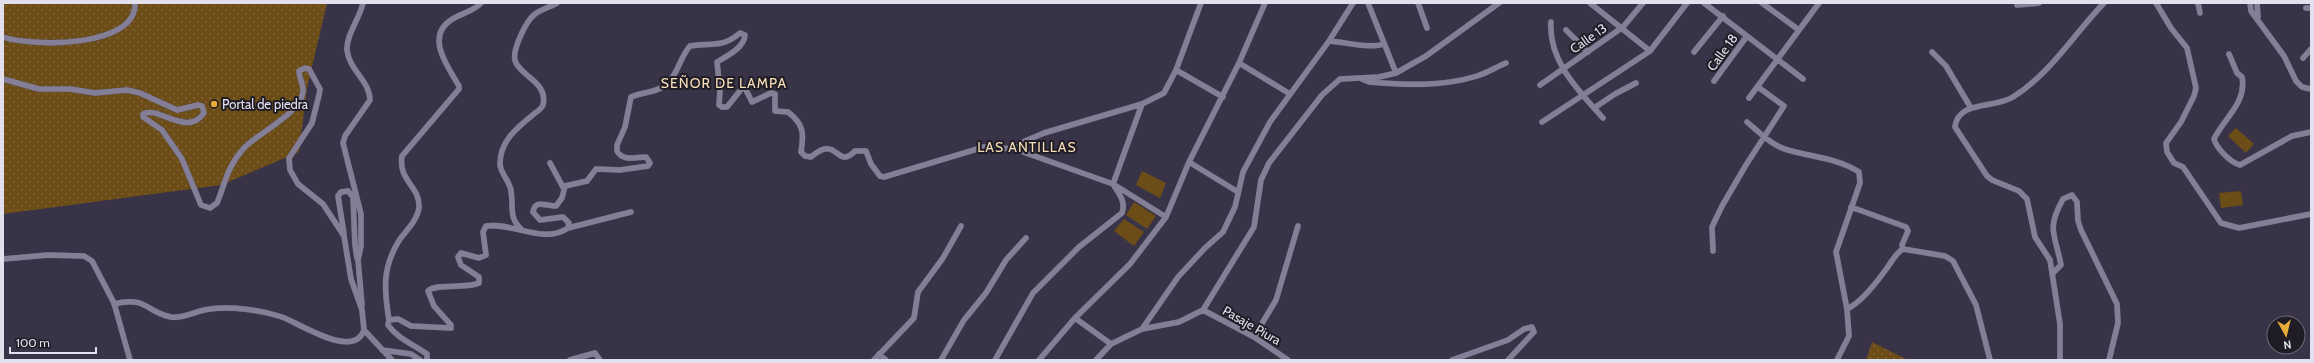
<svg xmlns="http://www.w3.org/2000/svg" width="2314" height="363" viewBox="0 0 2314 363" font-family="Cabin,sans-serif">
  <style>
    .grass { fill: url(#grass-dots) }
    .park { fill: #6c4d17 }
    .lines { fill: none; stroke-linecap: round; stroke-linejoin: round }
    .minor-casing { stroke: #565163; stroke-width: 6 }
    .minor { stroke: #847f96; stroke-width: 5.5 }
    .poi-dot { fill: #e9ab38; stroke: #1f1c26; stroke-width: 1.5 }
    .labels { text-anchor: middle; stroke-width: 4; stroke-linejoin: round; paint-order: stroke }
    .street-label { font-size: 13px; fill: #e3e0ed; stroke: #1f1c26 }
    .poi-label { font-size: 13px; fill: #e3e0ed; stroke: #1f1c26; text-anchor: start }
    .neighbourhood-label { font-size: 14px; letter-spacing: 1px; fill: #f8deb6; stroke: #1f1c26 }
  </style>
  <defs>
    <pattern id="grass-dots" width="8" height="8" patternUnits="userSpaceOnUse"><rect width="8" height="8" fill="#6c4d17"/><path d="M2 2h.1M6 6h.1" fill="none" stroke="#816639" stroke-width="1.8" stroke-linecap="round"/></pattern>
  </defs>
  <rect width="100%" height="100%" fill="#383347"/>
  <!-- grass -->
  <path class="grass" d="M3 3H327L307 88 299 152 221 185 3 214Z
    M1872 342 1908 360H1866Z"/>
  <!-- park -->
  <path class="park" d="M2236 128 2254 144 2246 153 2228 136Z
    M1142 171 1166 183 1160 198 1136 185Z
    M2241 191 2243 205 2221 208 2219 193Z
    M1134 202 1156 216 1147 229 1126 215Z
    M1124 219 1144 232 1134 246 1114 231Z"/>
  <g class="lines">
    <defs>
      <path id="minor" d="M1368 3 1396 73
        M1418 3 1427 28
        M1590 3 1650 51
        M1704 3 1803 79
        M1762 3 1799 30
        M2156 3 2171 28 2187 48 2196 88 2194 96 2181 122 2166 143 2167 152 2174 163 2183 167 2221 223 2239 228 2311 214
        M2198 3 2200 13
        M2250 3 2251 11 2284 56 2296 81 2302 87 2311 89
        M2257 3 2258 17
        M2017 5 2039 3
        M2306 8H2311
        M1551 22C1548 61 1579 91 1603 118
        M1566 30 1588 52
        M3 37C33 47 137 48 135 3
        M1329 41C1345 42 1370 49 1384 44
        M1694 52 1723 16
        M1932 52 1946 66 1971 108
        M2229 54 2237 73 2242 77C2247 103 2224 118 2214 139 2217 149 2230 162 2240 165L2292 136 2311 132
        M2303 58 2311 49
        M1239 63 1290 94
        M1176 70 1223 97
        M3 79 39 89H70L95 93 127 90 140 93 177 110 198 105 202 106 204 113C187 138 158 105 143 114V117L162 130 182 159 201 205 210 208 217 203C226 181 227 167 244 148 258 133 300 114 303 92 304 85 299 78 299 71L305 68 309 69 320 89 319 95 312 123 289 158 290 170 298 184 323 204 344 236 351 279 362 310 364 330 392 360
        M1362 79 1369 82C1405 85 1442 87 1477 76 1487 73 1496 67 1506 63
        M1714 81 1747 36
        M1540 85 1623 27 1643 3
        M1749 98 1819 3
        M1594 108 1615 94 1636 83
        M1542 122 1650 51 1687 3
        M1747 122C1759 132 1772 146 1788 150 1811 157 1838 158 1859 172L1860 183 1836 252 1847 309 1849 336 1837 360
        M1015 149 1113 184 1166 217
        M1189 162 1238 192
        M550 163 564 189
        M1851 207 1906 227 1908 231 1902 245 1903 249
        M568 228 631 212
        M522 230C508 217 514 209 511 191 510 181 500 173 500 164 500 140 518 127 535 113 538 111 542 108 543 105 548 83 524 78 516 63 510 53 526 21 535 14 542 9 550 7 557 3
        M344 234 338 196 341 192 348 191 353 197 355 245 357 258
        M1713 251 1712 227 1722 206 1746 165 1784 106 1758 87
        M3 259 48 255 84 256 92 261 114 303 130 360
        M2052 274 2061 265C2055 233 2046 230 2063 199L2072 195 2077 202 2078 221 2081 230 2117 304 2118 323 2109 360
        M114 304C148 296 145 312 171 317 184 319 197 310 210 309 231 306 261 310 282 317 301 324 354 360 364 330
        M362 305 358 260 361 246V214L343 143 345 136 370 100C370 81 349 70 347 50 346 35 360 18 363 3
        M1847 309C1862 302 1877 282 1887 268 1892 261 1896 253 1903 249L1945 256 1953 261 1976 305 1990 360
        M1203 310 1254 337 1288 360
        M1075 318 1111 344
        M389 320C384 289 382 267 400 239 407 230 418 219 419 207 420 186 398 181 402 156L459 89V86C448 67 425 37 451 20 461 13 473 12 481 3
        M1142 329 1179 322 1203 310 1254 227 1261 180 1269 163 1322 95 1340 79 1379 77 1396 73 1426 56 1499 3
        M1254 337 1276 300 1298 226
        M382 350 411 354 420 360
        M879 354 886 360
        M427 360V354C413 344 398 339 388 325L389 320 398 319 411 326 451 328V325L434 306 428 291C435 283 467 289 479 283V277L461 265 458 257 461 253 479 258 486 255 483 232 486 226C513 222 543 245 568 228L569 223 563 217 540 220 533 212C535 199 546 206 556 206L562 198 565 186 587 181 596 169 620 170 648 166 650 163 646 157C636 157 623 162 617 151V145L625 127 631 97C642 92 657 93 667 84 678 74 680 57 690 46 712 42 721 49 740 33L745 35C744 48 727 56 717 62L720 91 719 105 722 107H727L743 87 745 88 752 102 771 93 775 94V111L788 112C804 124 804 134 801 152L805 156 811 157C838 133 836 171 855 151H866L871 164 880 176 884 177 984 147 1015 149 1025 141 1044 133 1142 104 1164 93 1176 70 1201 3
        M570 360 595 353 600 360
        M874 360 914 318 918 292 943 258 961 226
        M941 360 964 320 986 293 1006 260 1026 238
        M995 360 1033 293 1079 247 1122 213C1126 201 1119 194 1113 184L1142 104
        M1039 360 1075 318 1130 264 1166 217 1189 162 1239 63 1265 3
        M1096 360 1111 344 1142 329 1178 277 1205 248 1223 232 1235 207 1243 172 1270 122 1329 41 1353 3
        M1452 360 1508 340 1524 329 1532 327 1534 332 1508 360
        M2060 360V324L2050 260 2035 237 2027 199 2019 191 1992 180 1987 176 1955 127C1958 100 1994 109 2013 97 2050 74 2074 34 2104 3"/>
    </defs>
    <!-- minor casing -->
    <use href="#minor" class="minor-casing"/>
    <!-- minor -->
    <use href="#minor" class="minor"/>
  </g>
  <!-- markers -->
  <circle class="poi-dot" cx="214" cy="104" r="4"/>
  <g class="labels">
    <!-- street labels -->
    <g class="street-label">
      <text transform="translate(1588 38) rotate(-35)" y="5">Calle 13</text>
      <text transform="translate(1722 52) rotate(-54)" y="5">Calle 18</text>
      <text transform="translate(1252 325) rotate(30)" y="5">Pasaje Piura</text>
    </g>
    <!-- poi labels -->
    <g class="poi-label">
      <text x="222" y="109">Portal de piedra</text>
    </g>
    <!-- neighbourhood labels -->
    <g class="neighbourhood-label">
      <text x="724" y="88">SEÑOR DE LAMPA</text>
      <text x="1027" y="152">LAS ANTILLAS</text>
    </g>
  </g>
  <!-- border -->
  <rect width="2314" height="363" fill="none" stroke="#e3e0ed" stroke-width="8"/>
  <!-- north arrow -->
  <g transform="translate(2286 335) rotate(172)"><circle r="19" fill="#1f1c26" stroke="#6d6a76"/>
  <path d="M0-3L7 15L0 10L-7 15Z" fill="#e9ab38"/>
  <text y="-6" font-size="11" font-weight="bold" text-anchor="middle" fill="#e3e0ed">N</text>
  </g>
  <!-- scale -->
  <path d="M10 347v6h86v-6" fill="none" stroke="#e3e0ed" stroke-width="2"/>
  <text x="16" y="347" font-size="12" fill="#e3e0ed" stroke="#1f1c26" stroke-width="3" paint-order="stroke">100 m</text>
</svg>
